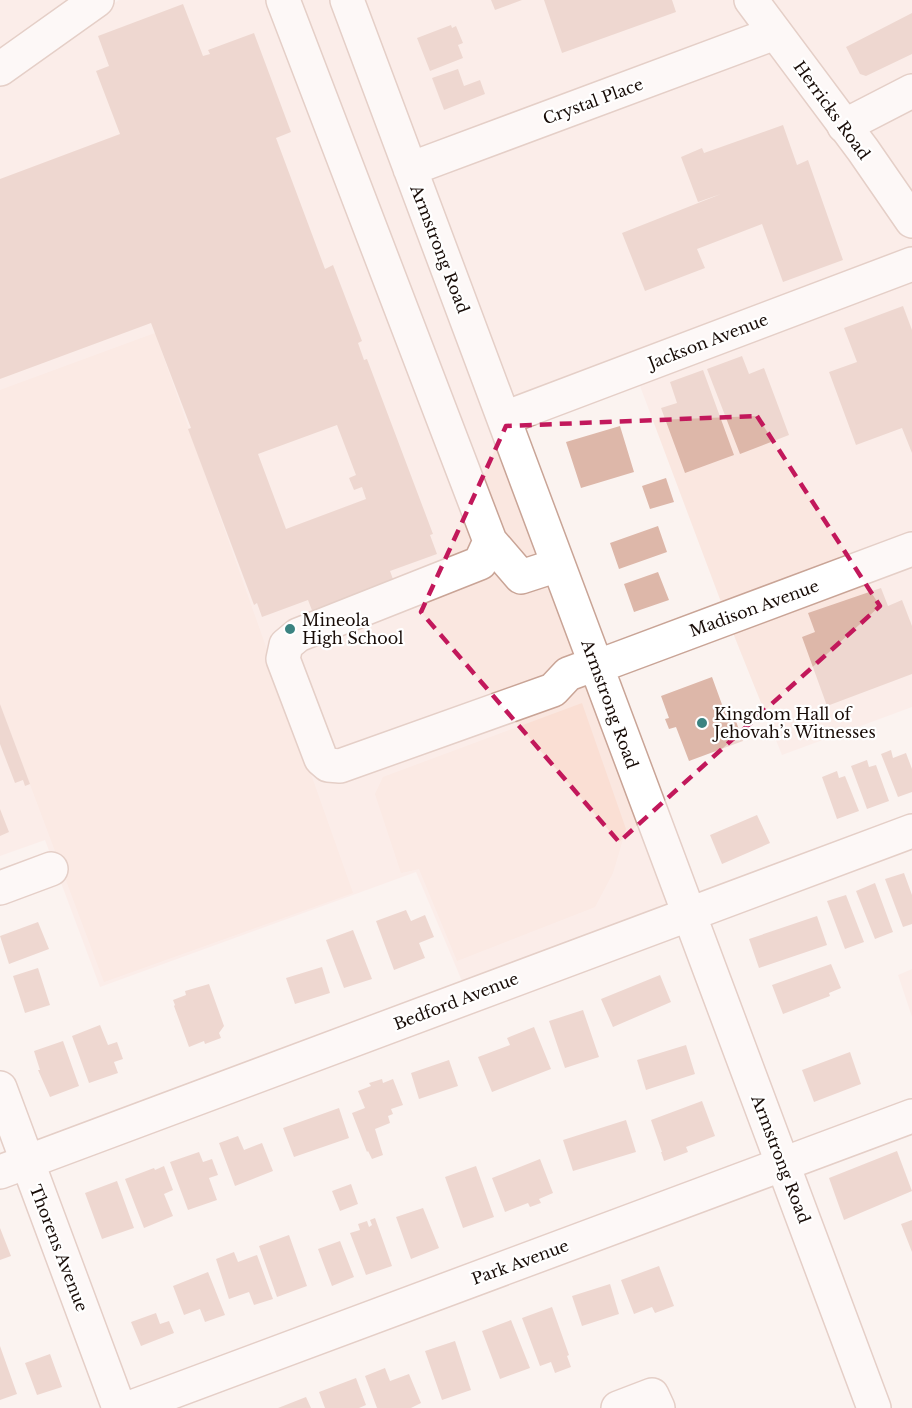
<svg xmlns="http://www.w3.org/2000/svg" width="912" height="1408" viewBox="0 0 912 1408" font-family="'Libre Baskerville',serif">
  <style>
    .built { fill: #fae7e0 }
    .green { fill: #fadfd4 }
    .building { fill: #ddb7a9; fill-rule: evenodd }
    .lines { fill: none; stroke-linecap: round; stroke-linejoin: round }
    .minor-casing { stroke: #c9a496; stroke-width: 36 }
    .major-casing { stroke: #c9a496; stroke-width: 36 }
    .minor { stroke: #fff; stroke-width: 33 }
    .major { stroke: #fff; stroke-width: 33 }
    .marked { fill: none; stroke: #c2185b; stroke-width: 4.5; stroke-dasharray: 12 8; stroke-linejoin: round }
    .poi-dot { fill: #3b8381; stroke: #fff; stroke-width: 2 }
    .labels { text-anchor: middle; stroke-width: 4.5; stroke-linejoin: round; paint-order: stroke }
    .street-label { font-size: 16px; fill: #180c07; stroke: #fff }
    .poi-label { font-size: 16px; fill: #180c07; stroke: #fff; text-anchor: start }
  </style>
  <rect width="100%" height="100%" fill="#fbf3f0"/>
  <!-- built -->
  <path class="built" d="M0 0H97L0 69Z
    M119 0H912V707L782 755 727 618 634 370 503 418 683 913 467 993 416 872 100 987 45 840 0 856V86Z
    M912 969V1017L898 975Z"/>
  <!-- green -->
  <path class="green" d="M155 333 353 893 104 982 0 704V390Z
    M582 703 626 829 613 873 595 907 457 961 419 869 401 873 375 794 383 777Z"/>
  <!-- building -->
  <path class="building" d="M491 0H522L495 10Z
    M544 0H672L676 12 562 53Z
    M183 4 203 56 210 54 208 50 254 33 291 132 276 138 325 269 333 265 362 341 358 343 364 360 367 359 433 534 430 535 437 554 390 571 394 582 313 613 308 600 262 617 257 603 254 605 188 429 191 428 151 323 0 379V179L120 134 96 71 109 66 98 36ZM337 425 356 475 349 478 354 490 362 487 366 499 286 529 258 454Z
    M912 13V54L866 76 860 74 846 47Z
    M451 25 452 28 456 26 463 43 458 45 463 58 430 71 417 38Z
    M458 69 464 86 480 80 485 94 444 110 432 78Z
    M783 125 797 165 808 160 843 260 783 282 762 224 697 249 705 268 645 291 622 233 721 194 698 202 681 157 702 148 704 153Z
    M903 306 912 330V453L902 428 856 445 829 372 857 362 844 328Z
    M742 356 749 374 764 368 789 435 740 454 707 369Z
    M703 370 734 455 685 473 661 408 677 403 670 382Z
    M620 426 634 472 581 488 566 442Z
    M666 478 674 502 650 509 642 486Z
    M658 526 667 552 619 569 610 543Z
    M658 572 669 600 634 612 624 584Z
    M881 588 888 606 902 600 912 626V674L827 706 802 637 815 632 808 613Z
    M712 677 724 710 731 707 743 741 689 761 676 727 669 729 665 719 669 718 661 696Z
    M0 704 30 784 25 786 23 780 15 783 0 744Z
    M891 750 893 758 906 753 912 769V792L898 797 881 754Z
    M867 760 869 767 876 765 889 801 867 809 851 766Z
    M837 771 839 778 845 776 859 811 837 819 822 777Z
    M0 809 9 832 0 836Z
    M757 815 770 843 722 864 710 835Z
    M904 873 912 895V924L903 927 885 879Z
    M875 883 893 932 875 939 856 891Z
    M846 895 864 942 845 949 827 901Z
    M406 910 411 921 425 915 434 937 419 943 425 958 394 970 376 921Z
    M817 916 827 945 759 968 749 939Z
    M38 922 49 949 9 964 0 936Z
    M353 930 372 979 344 988 326 940Z
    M831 964 841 988 829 993 830 996 783 1014 772 985Z
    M322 967 330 993 295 1004 286 978Z
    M38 968 50 1005 25 1013 13 976Z
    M660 975 671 1002 613 1027 601 999Z
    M209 984 224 1026 219 1033 221 1038 205 1044 204 1041 189 1047 174 1006 175 1005 173 1000 186 995 185 991Z
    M583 1010 599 1057 565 1068 549 1021Z
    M100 1025 108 1045 117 1042 123 1059 114 1062 118 1073 89 1083 72 1036Z
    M534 1027 551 1069 492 1092 478 1057 510 1045 507 1038Z
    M63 1041 79 1086 50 1097 38 1070H40L34 1051Z
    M686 1045 695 1074 646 1090 637 1060Z
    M850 1052 861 1084 814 1102 802 1070Z
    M449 1060 458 1086 419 1099 411 1073Z
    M382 1079 383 1083 393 1079 403 1105 391 1109 393 1114 388 1116 390 1123 375 1129 383 1155 372 1159 368 1151 367 1152 352 1113 365 1108 358 1091 371 1086 369 1083Z
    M702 1101 715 1136 686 1147 688 1152 664 1161 661 1152H662L651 1120Z
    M339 1108 349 1138 294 1157 283 1128Z
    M626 1120 636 1152 573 1171 563 1140Z
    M238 1136 244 1150 262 1143 273 1171 235 1186 219 1143Z
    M897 1151 912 1191 844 1220 829 1178Z
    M199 1152 203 1162 212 1159 218 1175 209 1178 217 1200 188 1210 170 1162Z
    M540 1159 553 1193 539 1199 541 1203 530 1207 528 1203 505 1212 492 1178Z
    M164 1166 173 1190 164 1194 173 1216 144 1228 125 1179 154 1168 155 1170Z
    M476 1166 494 1217 463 1228 445 1177Z
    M117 1181 134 1228 102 1239 85 1193Z
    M351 1184 358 1204 340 1211 332 1191Z
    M423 1208 439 1248 411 1259 396 1217Z
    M375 1218 392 1266 366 1275 350 1233 360 1230 358 1224 367 1221 369 1227 372 1225 370 1220Z
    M912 1220V1252L901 1224Z
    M0 1228 11 1256 0 1260Z
    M289 1235 307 1286 277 1297 259 1246Z
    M340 1241 354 1277 332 1286 318 1249Z
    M234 1252 238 1262 257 1255 273 1299 254 1305 249 1292 229 1299 216 1259Z
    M659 1266 674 1306 655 1313 652 1307 634 1314 621 1280Z
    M208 1272 225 1315 205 1322 200 1309 184 1315 173 1286Z
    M610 1284 619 1314 582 1326 572 1296Z
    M552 1307 569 1355 567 1356 571 1367 555 1373 551 1362 540 1366 522 1318Z
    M156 1313 160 1324 169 1321 174 1333 141 1346 131 1322Z
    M511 1320 530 1368 500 1379 482 1331Z
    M455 1341 471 1390 442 1400 425 1351Z
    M0 1346 17 1394 0 1400Z
    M50 1354 62 1387 37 1395 25 1363Z
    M385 1368 390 1381 409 1374 421 1403 411 1408H377L365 1376Z
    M356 1378 366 1405 359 1408H325L319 1392Z
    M306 1397 311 1408H278Z"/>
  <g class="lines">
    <defs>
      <path id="minor" d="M283 0 490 541 521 577 558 565
        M347 0 874 1408
        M0 69 97 0
        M844 126 912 91
        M410 169 775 33
        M505 418 912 264
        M490 541 480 563 298 635 286 645 283 659 321 759 328 765 340 766 553 690 568 674 595 664
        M596 667 912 549
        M0 888 51 869
        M0 1088 119 1408
        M0 1172 912 831
        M129 1408 912 1116
        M618 1408 652 1395 658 1408"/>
      <path id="major" d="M751 0 863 150 912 221"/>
    </defs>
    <!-- minor casing -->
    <use href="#minor" class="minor-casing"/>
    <!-- major casing -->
    <use href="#major" class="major-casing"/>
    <!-- minor -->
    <use href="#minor" class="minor"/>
    <!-- major -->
    <use href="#major" class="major"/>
  </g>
  <!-- marked area -->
  <path d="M0 0H912V1408H0ZM757 416 880 606 619 842 421 612 506 426Z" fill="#fbf3f0" fill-opacity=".55" fill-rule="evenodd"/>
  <path class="marked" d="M757 416 880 606 619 842 421 612 506 426Z"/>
  <!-- markers -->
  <g class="poi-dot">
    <circle cx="290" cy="629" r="6"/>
    <circle cx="702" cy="723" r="6"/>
  </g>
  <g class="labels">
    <!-- street labels -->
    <g class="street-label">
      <text transform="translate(593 101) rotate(-20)" y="6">Crystal Place</text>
      <text transform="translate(832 110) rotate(54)" y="6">Herricks Road</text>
      <text transform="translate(440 249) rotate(69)" y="6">Armstrong Road</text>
      <text transform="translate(708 341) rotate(-21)" y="6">Jackson Avenue</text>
      <text transform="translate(754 608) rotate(-20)" y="6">Madison Avenue</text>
      <text transform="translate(610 704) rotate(70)" y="6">Armstrong Road</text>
      <text transform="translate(456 1001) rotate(-21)" y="6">Bedford Avenue</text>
      <text transform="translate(781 1159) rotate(69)" y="6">Armstrong Road</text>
      <text transform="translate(59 1248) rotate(69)" y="6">Thorens Avenue</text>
      <text transform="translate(520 1262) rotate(-20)" y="6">Park Avenue</text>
    </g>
    <!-- poi labels -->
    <g class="poi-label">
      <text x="302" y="626">Mineola<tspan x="302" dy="18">High School</tspan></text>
      <text x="714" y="720">Kingdom Hall of<tspan x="714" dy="18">Jehovah’s Witnesses</tspan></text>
    </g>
  </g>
</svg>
